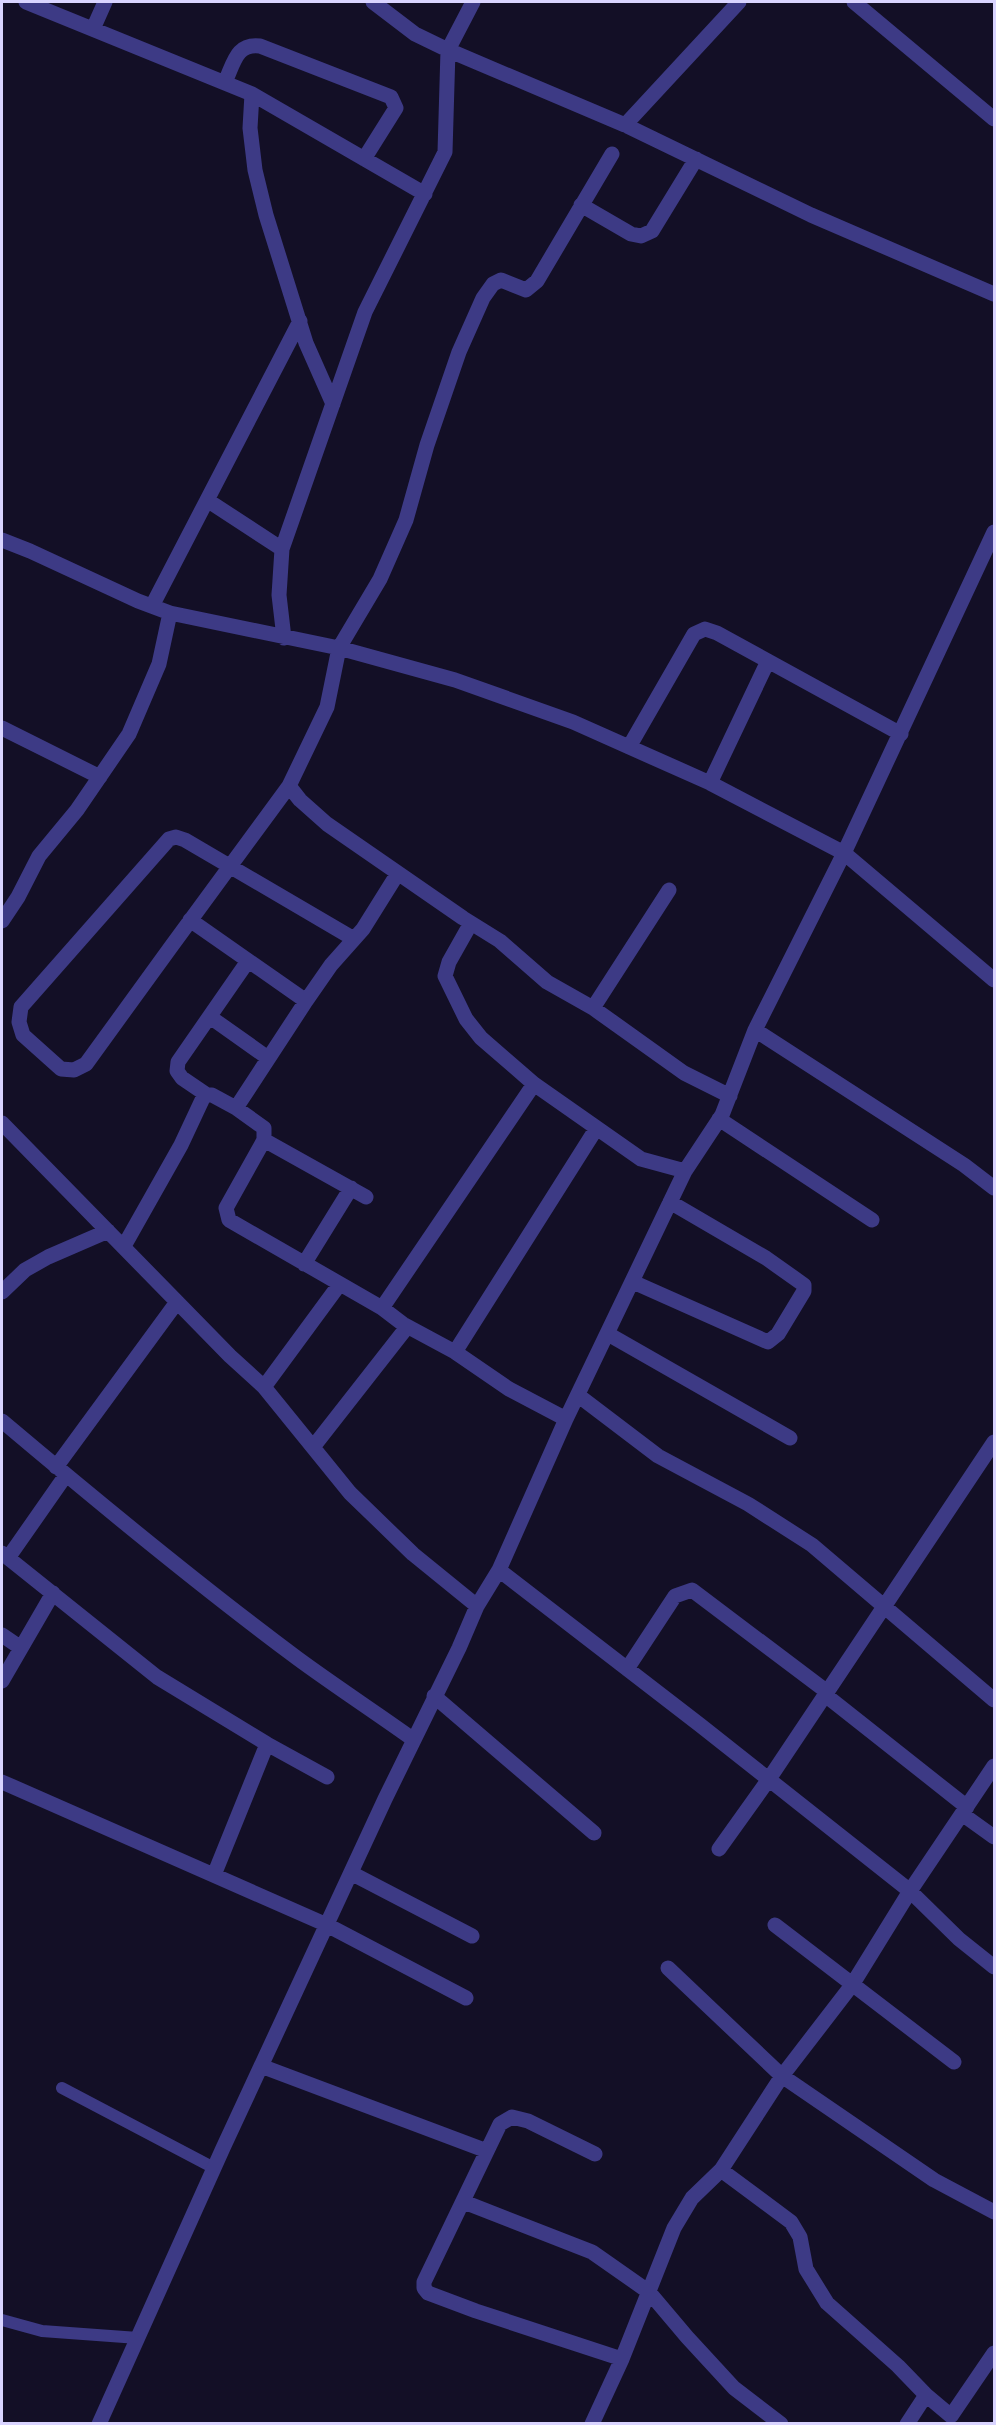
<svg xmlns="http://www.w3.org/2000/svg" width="996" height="2425" viewBox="0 0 996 2425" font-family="'Open Sans',sans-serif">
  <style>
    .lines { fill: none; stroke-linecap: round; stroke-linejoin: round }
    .service { stroke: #3d3a85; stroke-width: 12 }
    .minor { stroke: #3d3a85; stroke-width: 15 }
  </style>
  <rect width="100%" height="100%" fill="#130f26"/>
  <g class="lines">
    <!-- service -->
    <path class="service" d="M62 2088 214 2168
      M2 2320 42 2331 138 2338"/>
    <!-- minor -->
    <path class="minor" d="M26 2 252 94 425 194
      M373 2 415 34 448 50 625 125 811 215 994 294
      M854 2 994 119
      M93 29 105 2
      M225 82C234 63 236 43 260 46L391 97 396 108 364 159
      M252 94 250 128 255 170 266 215 306 343 333 404
      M625 125 739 2
      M612 154 537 281 526 290 501 280 493 284 483 298 459 352 427 445 406 520 380 579 339 648 327 707 289 786 300 800 327 824 463 918 500 941 547 982 593 1008 684 1073 730 1096
      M581 205 631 234 641 236 652 231 696 159
      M207 500 282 549
      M2 540 30 551 138 601 170 613 339 648 455 680 573 722 710 783 844 853 994 980
      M152 606 300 321
      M284 638 279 595 282 549 365 312 445 152 448 50 473 2
      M2 728 100 777
      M629 747 694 634 705 629 717 633 901 734
      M710 783 768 661
      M289 786C221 878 153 971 86 1064L74 1070 61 1069 23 1035 19 1022 21 1007 169 839 176 837 185 840 354 939
      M190 920 306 1001
      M2 921 18 897 39 856 77 810 129 734 159 664 170 613
      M471 923 449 962 445 976 466 1019 481 1038 534 1084 641 1159 685 1171
      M593 1008 669 890
      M210 1017 268 1058
      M755 1030 964 1165 994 1188
      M207 1095 182 1078 177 1071 178 1062 248 961
      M236 1108 264 1128V1140L226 1208 229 1220 382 1308 403 1324 455 1352 509 1389 566 1419
      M719 1119 872 1220
      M2 1123 230 1356 264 1387 350 1493 413 1554 477 1606
      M264 1140 366 1197
      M124 1246 181 1145 203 1098 207 1095H212L236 1108 306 1001 331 965 363 929 398 873
      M304 1264 351 1188
      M633 1282 768 1342 778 1334 804 1291V1285L766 1258 670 1202
      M2 1292 25 1270 48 1257 108 1231
      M382 1308 534 1084
      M608 1334 790 1438
      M455 1352 596 1129
      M264 1387 339 1285
      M579 1396 658 1456 748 1504 812 1545 994 1700
      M2 1421C98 1502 196 1583 297 1658 335 1686 375 1712 414 1740
      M313 1447 407 1327
      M56 1467 177 1302
      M2 1553 157 1677 267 1744 327 1777
      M8 1558 66 1475
      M499 1570 700 1725 910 1891 959 1939 994 1967
      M2 1635 21 1648
      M627 1669 675 1596 692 1590 826 1691
      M2 1681 53 1593
      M824 1694 967 1807
      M434 1696 594 1833
      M2 1782 327 1925 466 1998
      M962 1814 994 1837
      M719 1849 769 1779 994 1442
      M351 1873 472 1936
      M214 1875 267 1744
      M775 1925 954 2062
      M668 1968 782 2076 934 2180 994 2212
      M261 2066 487 2151
      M595 2154 528 2121 512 2117 500 2124 424 2282V2288L428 2293 476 2311 622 2359
      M721 2170 791 2222 800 2237 806 2269 827 2303 898 2366 926 2395
      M464 2202 592 2252 649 2292 687 2337 734 2388 781 2424
      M99 2424 223 2148 385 1799 459 1648 477 1606 499 1570 566 1419 685 1171 722 1115 755 1030 844 853 994 532
      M592 2424 622 2359 674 2228 692 2198 721 2170 782 2076 852 1985 910 1891 994 1766
      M907 2424 926 2395 951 2416 994 2353"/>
  </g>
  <!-- border -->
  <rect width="996" height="2425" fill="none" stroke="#d9d4ff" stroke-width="6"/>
</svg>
